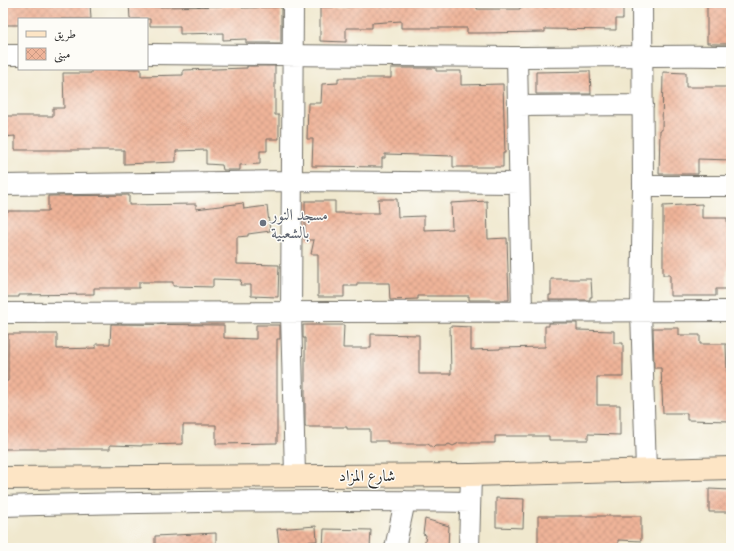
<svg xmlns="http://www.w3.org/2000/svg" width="734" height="551" viewBox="0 0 734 551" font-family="'Gentium Book Plus',Amiri,serif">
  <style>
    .building { fill: url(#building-cross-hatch) }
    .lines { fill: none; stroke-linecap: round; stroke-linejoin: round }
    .street-casing { stroke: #706d64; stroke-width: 22 }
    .secondary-casing { stroke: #706d64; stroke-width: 24 }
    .street { stroke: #fff; stroke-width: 20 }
    .secondary { stroke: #fde5c5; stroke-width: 22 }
    .worship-dot { fill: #6b7280; stroke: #fdfcf7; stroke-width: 1.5 }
    .labels { text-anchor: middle; stroke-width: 3; stroke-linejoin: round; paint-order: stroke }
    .worship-label { font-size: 16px; fill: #5b616d; stroke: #fdfcf7; text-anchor: start }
    .street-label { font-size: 16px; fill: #2b2b2b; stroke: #fdfcf7 }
  </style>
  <defs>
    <pattern id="building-cross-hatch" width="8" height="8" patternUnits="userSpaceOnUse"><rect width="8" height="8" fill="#efb499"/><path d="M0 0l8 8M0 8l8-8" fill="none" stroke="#cd9b84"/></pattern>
  </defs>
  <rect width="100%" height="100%" fill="#fdfcf7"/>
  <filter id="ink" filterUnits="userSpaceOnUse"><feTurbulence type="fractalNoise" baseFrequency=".025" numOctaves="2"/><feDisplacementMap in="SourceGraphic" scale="8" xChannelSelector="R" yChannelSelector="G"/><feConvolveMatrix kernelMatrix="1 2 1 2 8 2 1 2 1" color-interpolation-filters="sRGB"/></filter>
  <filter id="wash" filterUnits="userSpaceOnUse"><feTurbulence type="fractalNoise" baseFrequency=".012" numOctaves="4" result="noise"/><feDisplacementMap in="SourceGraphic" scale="16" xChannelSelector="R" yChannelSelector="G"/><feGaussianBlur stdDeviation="0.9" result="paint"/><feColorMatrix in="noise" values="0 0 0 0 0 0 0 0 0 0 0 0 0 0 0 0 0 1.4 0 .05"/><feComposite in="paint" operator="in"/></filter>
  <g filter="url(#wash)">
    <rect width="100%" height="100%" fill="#f0e8ce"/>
    <g id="blocks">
      <!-- building -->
      <path class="building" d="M3 3H90L91 19H19V25H3Z
        M129 3H151V7L242 6V8L281 7V43H246V39L223 40V33L180 34V26H150V19H130Z
        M349 3H477V9H520V7H534V3H623V19H616V30L545 29V32L482 33H467V28H401V21L372 23V28H346V42L320 41V7H349Z
        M707 4 731 5V44H711V43H707Z
        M247 66H275V115H279V139H267V151H260V164L240 165V170H223L222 165 206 164V150L176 151V162L124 164V150H15V136L3 137V116H53V108H64L63 73H91V69H141V76L183 75V70L247 68Z
        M391 68H436V71H461V85L503 84 505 153H503V167H453V156L385 154V158H382V167L312 166 313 139H307L308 103H321L322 84 338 83V78H391Z
        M590 71 591 94H536V72Z
        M663 72 686 73V87H729V97H731V160L698 159V174H659L660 130H662Z
        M129 195V205L196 204V209L243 203 244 209 267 206 270 231 248 234V236L237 237V264L279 265 278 297 251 296V285H240L241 280 213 279V287L173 286V282H139V288H94V294L19 295V297H3V267H4L3 211H48V196Z
        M378 199H397L398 217 424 216V230L452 229 451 203 487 201 488 239 507 238 509 300H469V296H418V299L390 300 389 283H357V286H344V297H318V254H311L314 240H305V201H335V213H379Z
        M702 204V218H727L728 240H731V270H727V289H716V296H670V275H663V206Z
        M551 279H591L592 297H590V300H549V295H551Z
        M549 323H577V330L614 331V343H623V377H597V405H620V435L588 434V440H549V436H495V443H459L453 446 449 444 445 446H435L433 448 428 444H388V441H370V429H347V427H305V338H303V325H344L343 348H371V334L419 335V374H451L450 326 471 327V350L500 349V348L545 347V326H549Z
        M111 324 224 325V338L256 339V325H280V339H277V443L216 444V425H183V444L142 445V446L110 445V449H3V381H8V334H57V349L96 348V344H110Z
        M653 328H679V335H700V344H726L727 372H731V421L687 420V413H663L661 368H654Z
        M709 489 731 490V512H709Z
        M496 498 524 499 523 528 496 527Z
        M538 516H641V541L618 540V548H582V547L538 546Z
        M425 519 449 526 448 548H424L426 535 423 534Z
        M316 526 317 541 279 544 277 529Z
        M324 529 371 530 370 548H323Z
        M216 533V548H155V536Z"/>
    </g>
  </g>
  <g filter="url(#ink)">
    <use href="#blocks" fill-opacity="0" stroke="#706d64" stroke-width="1"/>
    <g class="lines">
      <defs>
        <path id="street" d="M293 3 291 313 295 475
          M642 3 643 186 641 311 646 470
          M147 54C270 54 393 57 516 57 588 57 659 55 731 56
          M3 55H19
          M517 57 522 312
          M518 106 643 105
          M3 185 292 181 519 183
          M643 186H731
          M3 313 731 311
          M3 506C158 502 314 499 469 502
          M395 548 405 501
          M469 548 471 475"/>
        <path id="secondary" d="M3 478 471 475 731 468"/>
      </defs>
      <!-- street casing -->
      <use href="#street" class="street-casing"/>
      <!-- secondary casing -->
      <use href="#secondary" class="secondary-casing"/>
      <!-- street -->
      <use href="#street" class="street"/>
      <!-- secondary -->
      <use href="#secondary" class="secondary"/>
    </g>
  </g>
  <!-- markers -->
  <circle class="worship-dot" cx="263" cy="223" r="4"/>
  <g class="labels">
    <!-- worship labels -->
    <g class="worship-label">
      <text x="271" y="220">مسجد النور<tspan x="271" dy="18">بالشعبية</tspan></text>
    </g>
    <!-- street labels -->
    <g class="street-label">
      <text x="367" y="481">شارع المزاد</text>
    </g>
  </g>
  <!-- margin -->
  <rect width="734" height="551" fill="none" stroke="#fdfcf7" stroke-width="16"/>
  <!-- legend -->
  <rect x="18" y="18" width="130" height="52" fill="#fdfcf7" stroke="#a9a8a5"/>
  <rect x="26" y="31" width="20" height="6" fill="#fde5c5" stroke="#a9a8a5"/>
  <text x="54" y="38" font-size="12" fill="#2b2b2b">طريق</text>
  <rect x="26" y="48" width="20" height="12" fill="url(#building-cross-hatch)" stroke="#a9a8a5"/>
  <text x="54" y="58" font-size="12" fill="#2b2b2b">مبنى</text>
</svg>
